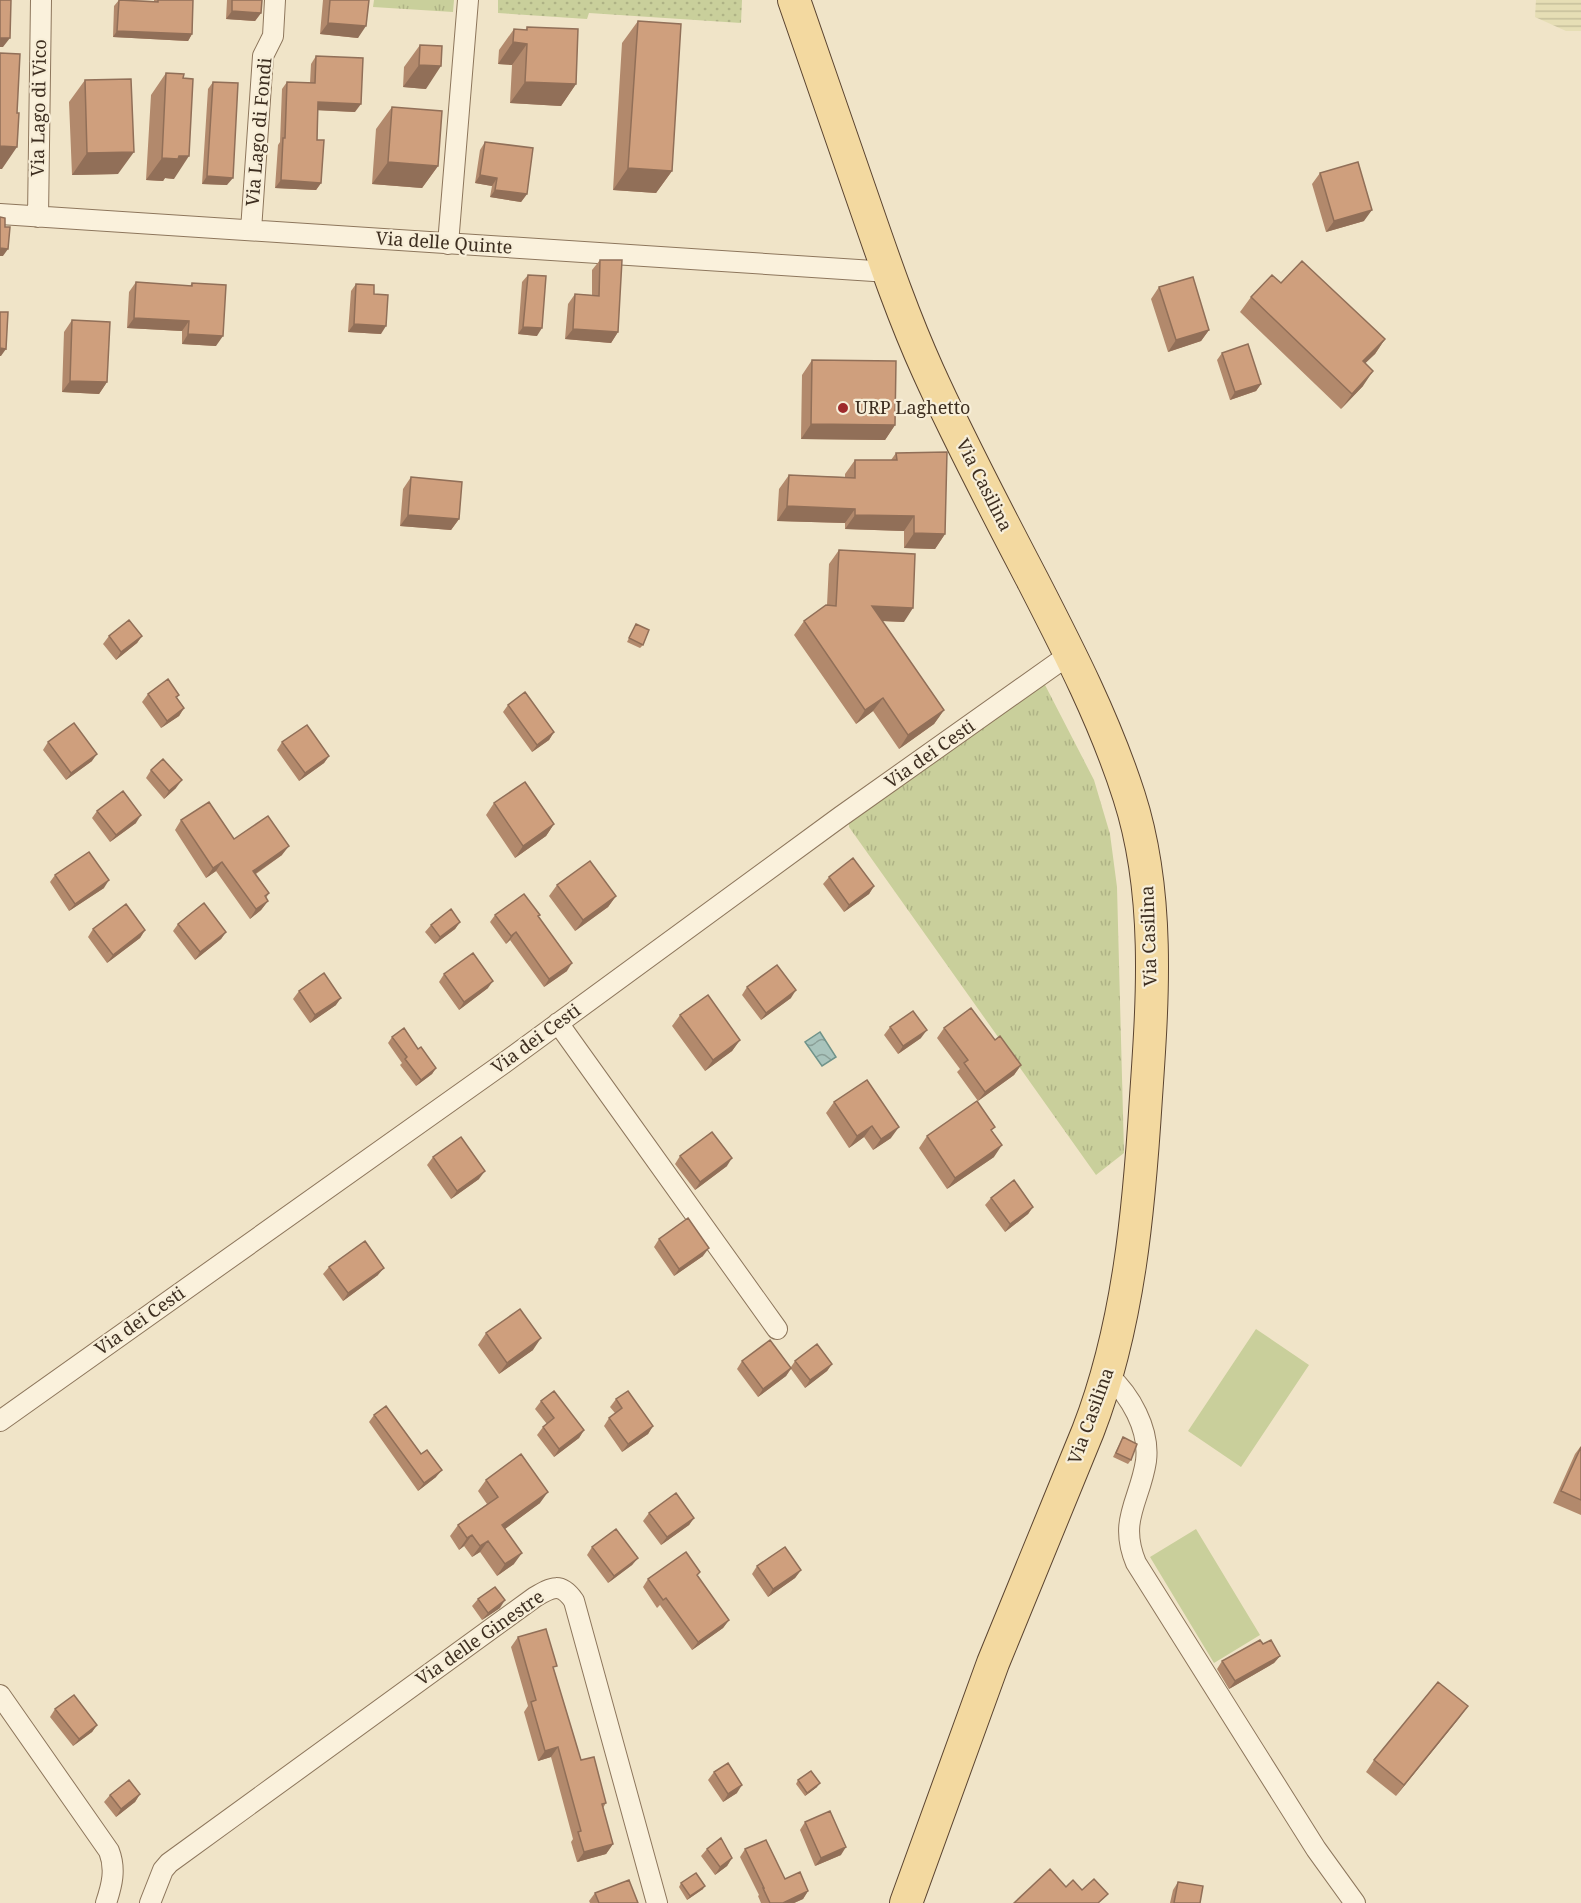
<svg xmlns="http://www.w3.org/2000/svg" width="1581" height="1903" viewBox="0 0 1581 1903" font-family="'Noto Serif',serif">
  <style>
    .farmland { fill: url(#farmland-rules) }
    .grass { fill: url(#grass-tufts) }
    .park { fill: url(#park-dots) }
    .garden { fill: #c9cf9b }
    .water { fill: url(#water-waves); stroke: #6f938a; stroke-width: 1.5 }
    .lines { fill: none; stroke-linecap: round; stroke-linejoin: round }
    .street-casing { stroke: #8d765c; stroke-width: 22 }
    .primary-casing { stroke: #5b4430; stroke-width: 34 }
    .street { stroke: #faf1dc; stroke-width: 20 }
    .primary { stroke: #f3d9a0; stroke-width: 32 }
    .wall { fill: #b2896c }
    .shaded-wall { fill: #916f58 }
    .building { fill: #cf9f7d; stroke: #916f58; stroke-width: 1.5 }
    .poi-dot { fill: #9e2a2b; stroke: #f7eed8; stroke-width: 2 }
    .labels { text-anchor: middle; stroke-width: 4.5; stroke-linejoin: round; paint-order: stroke }
    .street-label { font-size: 18px; fill: #3d2e20; stroke: #f7eed8 }
    .poi-label { font-size: 18px; fill: #3d2e20; stroke: #f7eed8; text-anchor: start }
  </style>
  <defs>
    <pattern id="farmland-rules" width="6" height="5" patternUnits="userSpaceOnUse" patternTransform="scale(1.5)"><rect width="6" height="5" fill="#e6deb5"/><path d="M0 2.5h6" fill="none" stroke="#c6bf9b"/></pattern>
    <pattern id="grass-tufts" width="24" height="20" patternUnits="userSpaceOnUse" patternTransform="scale(1.5)"><rect width="24" height="20" fill="#c9cf9b"/><path d="M3 7l-1-3M5 7V3M7 7l1-3M15 17l-1-3M17 17v-4M19 17l1-3" fill="none" stroke="#aeb285"/></pattern>
    <pattern id="park-dots" width="8" height="8" patternUnits="userSpaceOnUse" patternTransform="scale(1.5)"><rect width="8" height="8" fill="#c9cf9b"/><path d="M2 2h.1M6 6h.1" fill="none" stroke="#aeb285" stroke-width="1.8" stroke-linecap="round"/></pattern>
    <pattern id="water-waves" width="16" height="10" patternUnits="userSpaceOnUse" patternTransform="scale(1.5)"><rect width="16" height="10" fill="#a9c4bc"/><path d="M0 5q4-4 8 0t8 0" fill="none" stroke="#8ba098"/></pattern>
  </defs>
  <rect width="100%" height="100%" fill="#f0e4c8"/>
  <!-- farmland -->
  <path class="farmland" d="M1536 0H1581V31H1566L1535 17Z"/>
  <!-- grass -->
  <path class="grass" d="M374 0H454L453 12 373 7Z
    M1044 683 1094 780 1110 834 1117 887 1124 1153 1096 1175 849 827V823Z"/>
  <!-- park -->
  <path class="park" d="M498 0H742L741 23 589 13 587 19 498 13Z"/>
  <!-- garden -->
  <path class="garden" d="M1256 1329 1309 1365 1241 1467 1188 1431Z
    M1196 1529 1260 1635 1214 1663 1150 1557Z"/>
  <!-- water -->
  <path class="water" d="M820 1032 836 1057 822 1066 805 1042Z"/>
  <g class="lines">
    <defs>
      <path id="street" d="M0 214 889 272
        M38 217 41 0
        M251 230 263 56 273 36 275 0
        M448 244 468 0
        M558 1023 777 1329
        M1108 1375C1130 1395 1150 1429 1146 1461 1140 1501 1118 1520 1136 1563L1316 1849 1355 1903
        M0 1421 504 1063 840 817 1070 654
        M0 1695 109 1851C116 1869 112 1885 106 1903
        M150 1903 163 1870 169 1863 535 1597C552 1587 561 1582 574 1601L657 1903"/>
      <path id="primary" d="M794 0C818 69 842 139 866 208 885 263 904 318 928 371 960 442 997 512 1033 581 1069 651 1105 721 1129 796 1160 892 1153 997 1146 1097 1139 1209 1129 1325 1088 1431L993 1663 906 1903"/>
    </defs>
    <!-- street casing -->
    <use href="#street" class="street-casing"/>
    <!-- primary casing -->
    <use href="#primary" class="primary-casing"/>
    <!-- street -->
    <use href="#street" class="street"/>
    <!-- primary -->
    <use href="#primary" class="primary"/>
  </g>
  <!-- wall -->
  <path class="wall" d="M119 0 154 1V0H193L192 34 188 41 113 37 114 6Z
    M227 0H262L261 13 255 21 226 19Z
    M323 0H369L358 38 320 34Z
    M638 21 672 171 656 193 613 190 622 43Z
    M527 27 576 84 561 106 510 103 512 65 498 64 499 50 514 29 526 30Z
    M420 45 426 89 403 87 404 67Z
    M316 56 355 112 318 110 317 140 321 183 316 190 275 188 278 145 280 142 282 89 287 82 310 83 311 64Z
    M166 73 174 179 165 178 163 181 146 180 151 95Z
    M85 80 118 174 72 175 69 102Z
    M213 82 227 185 202 184 208 89Z
    M392 107 438 166 422 188 372 184 376 129Z
    M485 142 527 194 521 202 490 197 492 186 475 183 480 150Z
    M1320 173 1364 221 1326 232 1312 184Z
    M600 260 618 332 611 343 565 339 568 304 575 294 592 295V270Z
    M528 275 537 336 518 334 522 282Z
    M136 282 190 286 192 283 216 346 182 344V331L127 328 129 292Z
    M1281 283 1385 339 1375 354 1365 363 1363 386 1341 409 1240 312 1251 297Z
    M356 284 374 294 381 334 348 332 351 291Z
    M1159 287 1209 330 1201 341 1168 352 1151 299Z
    M72 320 107 382 99 394 62 392 64 332Z
    M1222 353 1261 384 1256 391 1230 400 1217 360Z
    M812 360 895 425 885 440 801 439 802 375Z
    M896 453 945 534 935 549 904 548V531L845 529V523L777 521 779 489 789 475 845 477V474L855 460H891Z
    M411 477 459 519 451 530 400 526 403 489Z
    M839 550 904 622 882 621 944 710 934 724 899 749 873 711 856 724 794 635 804 621 827 605 829 564Z
    M636 624 643 645 640 648 627 642Z
    M109 636H142L137 643 116 660 103 644Z
    M148 694 179 695 177 698 184 708 179 716 161 728 142 702Z
    M508 705 554 732 549 740 532 752 503 712Z
    M48 742 92 761 66 780 43 750Z
    M282 742 329 756 324 763 299 781 277 750Z
    M151 770 176 788 164 799 146 778Z
    M494 803 554 824 546 836 515 858 486 815Z
    M97 811 136 823 110 842 92 818Z
    M181 820 234 839 282 855 256 874 269 893 266 898 268 901 261 910 250 919 216 871 206 878 175 830Z
    M55 875 104 888 69 911 50 882Z
    M829 877 874 886 869 894 844 912 823 884Z
    M557 885 616 896 608 907 575 931 549 896Z
    M495 915 539 917 567 971 544 987 510 940 506 944 490 922Z
    M460 922 455 929 435 944 425 932 431 925Z
    M178 924 226 932 221 939 195 960 173 931Z
    M93 929 145 930 140 938 107 963 88 937Z
    M444 974 488 988 459 1010 439 982Z
    M747 987 791 998 761 1020 742 995Z
    M299 991 336 1005 310 1023 293 999Z
    M680 1015 740 1040 732 1051 705 1071 672 1026Z
    M890 1027 921 1038 898 1054 884 1035Z
    M944 1028 1021 1065 1014 1075 978 1101 957 1072 960 1069 937 1038Z
    M392 1037 418 1049 436 1068 432 1074 416 1086 400 1065 402 1063 388 1043Z
    M834 1102 891 1138 873 1150 864 1137 849 1148 826 1113Z
    M992 1132 994 1157 947 1189 919 1148 927 1136Z
    M680 1156 727 1166 695 1190 675 1164Z
    M433 1157 479 1179 451 1199 427 1165Z
    M991 1198 1033 1207 1028 1214 1005 1232 985 1205Z
    M659 1239 703 1256 674 1276 654 1247Z
    M329 1267 378 1275 343 1301 323 1274Z
    M486 1333 533 1350 499 1374 478 1345Z
    M742 1361 791 1367 795 1361 832 1364 827 1371 805 1388 791 1369 786 1376 758 1397 737 1369Z
    M616 1399 653 1426 648 1434 622 1452 604 1426 609 1418 615 1413 610 1407Z
    M541 1401 584 1430 579 1438 554 1457 537 1435 543 1427 547 1424 535 1409Z
    M374 1415 436 1477 418 1491 369 1422Z
    M1123 1437 1131 1460 1128 1464 1113 1457Z
    M1581 1446V1515L1553 1503 1575 1454Z
    M486 1480 540 1503 505 1529 514 1564 497 1576 480 1552 472 1557 464 1546 459 1550 450 1536 458 1525 487 1504 478 1491Z
    M649 1513 694 1518 689 1525 661 1545 643 1521Z
    M592 1547 638 1558 632 1565 608 1583 587 1555Z
    M757 1566 801 1570 795 1578 768 1597 752 1574Z
    M697 1577 729 1620 723 1628 692 1650 660 1605 657 1608 643 1587 648 1579Z
    M478 1599 500 1608 482 1620 472 1606Z
    M518 1637 554 1670 581 1760 606 1803 603 1808 613 1844 606 1854 577 1862 571 1842 573 1839 551 1757 538 1761 524 1712 528 1706 511 1647Z
    M1263 1644 1280 1656 1274 1663 1229 1689 1217 1669 1222 1661Z
    M55 1709 97 1725 92 1732 73 1746 50 1717Z
    M1460 1717 1396 1796 1366 1772 1374 1760Z
    M714 1772 737 1793 723 1802 708 1780Z
    M798 1780 817 1787 805 1796 796 1784Z
    M140 1794 135 1802 116 1817 104 1802 110 1795Z
    M805 1822 841 1855 815 1866 800 1830Z
    M707 1849 732 1858 727 1866 715 1875 701 1856Z
    M745 1849 785 1879 808 1891 803 1899 794 1903H761L758 1896 759 1895 740 1857Z
    M1178 1882 1200 1903H1170L1173 1890Z
    M681 1883 703 1889 687 1900 679 1887Z
    M595 1893 638 1903H590L589 1901Z"/>
  <!-- shaded-wall -->
  <path class="shaded-wall" d="M232 11 261 13 255 21 226 19Z
    M328 23 366 26 358 38 320 34Z
    M117 31 192 34 188 41 113 37Z
    M0 38H10L3 47H0Z
    M513 42 527 44 512 65 498 64Z
    M419 65 441 66 426 89 403 87Z
    M525 82 576 84 561 106 510 103Z
    M318 102 361 104 355 112 313 110Z
    M0 146 17 147 2 169H0Z
    M134 152 118 174 72 175 87 153Z
    M179 156H189L174 179 165 178 163 181 146 180 162 158Z
    M388 162 438 166 422 188 372 184Z
    M628 168 672 171 656 193 613 190Z
    M480 175 497 178 492 186 475 183Z
    M207 176 233 178 227 185 202 184Z
    M281 180 321 183 316 190 275 188Z
    M495 190 527 194 521 202 490 197Z
    M1372 210 1364 221 1326 232 1334 221Z
    M0 248 8 249 3 256H0Z
    M134 318 189 321 182 331 127 328Z
    M354 324 386 326 381 334 348 332Z
    M523 327 542 328 537 336 518 334Z
    M573 329 618 332 611 343 565 339Z
    M1209 330 1201 341 1168 352 1176 340Z
    M188 334 223 336 216 346 182 344Z
    M1385 339 1375 354 1352 376 1363 361Z
    M0 348 6 349 1 356H0Z
    M1373 371 1363 386 1341 409 1352 394Z
    M70 381 107 382 99 394 62 392Z
    M1261 384 1256 391 1230 400 1235 392Z
    M811 424 895 425 885 440 801 439Z
    M787 506 855 509 845 523 777 521Z
    M408 515 459 519 451 530 400 526Z
    M855 515 914 516 904 531 845 529Z
    M914 533 945 534 935 549 904 548Z
    M872 606 913 608 904 622 862 620Z
    M142 636 137 643 116 660 121 652Z
    M883 698 873 711 856 724 865 710Z
    M184 708 179 716 161 728 167 721Z
    M944 710 934 724 899 749 908 735Z
    M554 732 549 740 532 752 537 745Z
    M97 754 92 761 66 780 71 773Z
    M329 756 324 763 299 781 305 773Z
    M182 780 176 788 164 799 169 791Z
    M141 815 136 823 110 842 116 835Z
    M554 824 546 836 515 858 523 846Z
    M289 846 282 855 246 880 253 871Z
    M222 862 216 871 206 878 213 868Z
    M109 880 104 888 69 911 75 904Z
    M874 886 869 894 844 912 849 905Z
    M616 896 608 907 575 931 583 920Z
    M268 901 261 910 250 919 256 909Z
    M460 922 455 929 435 944 440 937Z
    M145 930 140 938 107 963 113 955Z
    M226 932 221 939 195 960 200 952Z
    M516 932 510 940 506 944 511 936Z
    M572 963 567 971 544 987 549 979Z
    M493 981 488 988 459 1010 464 1002Z
    M796 990 791 998 761 1020 766 1013Z
    M341 998 336 1005 310 1023 315 1015Z
    M927 1030 921 1038 898 1054 903 1046Z
    M740 1040 732 1051 705 1071 713 1060Z
    M1021 1065 1014 1075 978 1101 985 1092Z
    M436 1068 432 1074 416 1086 421 1080Z
    M872 1126 864 1137 849 1148 857 1136Z
    M899 1127 891 1138 873 1150 881 1139Z
    M1002 1145 994 1157 947 1189 955 1178Z
    M732 1158 727 1166 695 1190 700 1182Z
    M485 1171 479 1179 451 1199 457 1191Z
    M1033 1207 1028 1214 1005 1232 1010 1224Z
    M709 1248 703 1256 674 1276 679 1269Z
    M384 1268 378 1275 343 1301 348 1293Z
    M541 1338 533 1350 499 1374 507 1363Z
    M832 1364 827 1371 805 1388 810 1380Z
    M791 1368 786 1376 758 1397 763 1389Z
    M653 1426 648 1434 622 1452 628 1444Z
    M584 1430 579 1438 554 1457 559 1449Z
    M442 1470 436 1477 418 1491 424 1483Z
    M548 1492 540 1503 494 1537 502 1525Z
    M694 1518 689 1525 661 1545 667 1537Z
    M472 1535 464 1546 459 1550 467 1538Z
    M488 1541 480 1552 472 1557 480 1546Z
    M522 1553 514 1564 497 1576 505 1564Z
    M638 1558 632 1565 608 1583 614 1576Z
    M801 1570 795 1578 768 1597 773 1589Z
    M505 1600 500 1608 482 1620 488 1613Z
    M729 1620 723 1628 692 1650 698 1642Z
    M1280 1656 1274 1663 1229 1689 1235 1681Z
    M1468 1706 1460 1717 1396 1796 1404 1785Z
    M97 1725 92 1732 73 1746 79 1739Z
    M558 1747 551 1757 538 1761 545 1751Z
    M820 1783 817 1787 805 1796 807 1793Z
    M742 1785 737 1793 723 1802 728 1794Z
    M140 1794 135 1802 116 1817 121 1809Z
    M613 1844 606 1854 577 1862 584 1852Z
    M846 1847 841 1855 815 1866 821 1858Z
    M732 1858 727 1866 715 1875 720 1867Z
    M705 1886 703 1889 687 1900 690 1896Z
    M808 1891 803 1899 794 1903H783Z"/>
  <!-- building -->
  <path class="building" d="M0 0H11L10 38H0Z
    M119 0 158 2V0H193L192 34 117 31Z
    M232 0H262L261 13 232 11Z
    M330 0H369L366 26 328 23Z
    M638 21 681 24 672 171 628 168Z
    M527 27 578 29 576 84 525 82 527 44 513 42 514 29 527 30Z
    M420 45 442 46 441 66 419 65Z
    M0 53 20 54 17 113H19L17 147 0 146Z
    M316 56 363 58 361 104 318 102 317 140H324L321 183 281 180 283 138H285L287 82 315 83Z
    M166 73 184 74 183 78 193 79 189 156H179L178 159 162 158Z
    M131 79 134 152 87 153 85 80Z
    M213 82 238 83 233 178 207 176Z
    M392 107 442 111 438 166 388 162Z
    M485 142 533 148 527 194 495 190 497 178 480 175Z
    M1358 162 1372 210 1334 221 1320 173Z
    M0 217 5 218V227H10L8 249 0 248Z
    M600 260H622L618 332 573 329 575 294 599 296Z
    M1302 261 1385 339 1363 361 1373 371 1352 394 1251 297 1272 275 1281 283Z
    M528 275 546 276 542 328 523 327Z
    M1193 277 1209 330 1176 340 1159 287Z
    M136 282 192 286V283L226 285 223 336 188 334 189 321 134 318Z
    M356 284 374 285V294L388 295 386 326 354 324Z
    M0 312H8L6 349 0 348Z
    M72 320 110 322 107 382 70 381Z
    M1248 344 1261 384 1235 392 1222 353Z
    M812 360 896 361 895 425 811 424Z
    M947 452 945 534 914 533V516L855 515V509L787 506 789 475 855 478V460H897L896 453Z
    M411 477 462 482 459 519 408 515Z
    M839 550 915 554 913 608 872 606 944 710 908 735 883 698 865 710 804 621 826 605 836 606Z
    M129 620 142 636 121 652 109 636Z
    M636 624 649 630 643 645 629 638Z
    M168 679 179 695 176 697 184 708 167 721 148 694Z
    M525 692 554 732 537 745 508 705Z
    M74 723 97 754 71 773 48 742Z
    M307 725 329 756 305 773 282 742Z
    M163 759 182 780 169 791 151 770Z
    M525 782 554 824 523 846 494 803Z
    M123 791 141 815 116 835 97 811Z
    M209 802 234 839 268 816 289 846 253 871 269 893 265 896 268 901 256 909 222 862 213 868 181 820Z
    M89 852 109 880 75 904 55 875Z
    M853 858 874 886 849 905 829 877Z
    M590 861 616 896 583 920 557 885Z
    M524 894 540 915 538 916 572 963 549 979 516 932 511 936 495 915Z
    M204 903 226 932 200 952 178 924Z
    M126 904 145 930 113 955 93 929Z
    M451 909 460 922 440 937 431 925Z
    M473 953 493 981 464 1002 444 974Z
    M777 965 796 990 766 1013 747 987Z
    M324 973 341 998 315 1015 299 991Z
    M708 995 740 1040 713 1060 680 1015Z
    M971 1008 995 1040 1000 1036 1021 1065 985 1092 964 1063 968 1060 944 1028Z
    M913 1011 927 1030 903 1046 890 1027Z
    M404 1028 418 1049 421 1047 436 1068 421 1080 405 1059 407 1057 392 1037Z
    M867 1080 899 1127 881 1139 872 1126 857 1136 834 1102Z
    M977 1101 995 1127 991 1130 1002 1145 955 1178 927 1136Z
    M712 1132 732 1158 700 1182 680 1156Z
    M461 1137 485 1171 457 1191 433 1157Z
    M1014 1180 1033 1207 1010 1224 991 1198Z
    M688 1218 709 1248 679 1269 659 1239Z
    M365 1241 384 1268 348 1293 329 1267Z
    M520 1309 541 1338 507 1363 486 1333Z
    M770 1340 791 1368 763 1389 742 1361Z
    M817 1344 832 1364 810 1380 795 1361Z
    M554 1391 584 1430 559 1449 543 1427 554 1418 541 1401Z
    M628 1391 653 1426 628 1444 609 1418 622 1408 616 1399Z
    M386 1406 421 1454 427 1450 442 1470 424 1483 374 1415Z
    M1123 1437 1137 1444 1131 1460 1116 1453Z
    M1581 1447V1500L1561 1491Z
    M521 1454 548 1492 502 1525 522 1553 505 1564 488 1541 480 1546 472 1535 467 1538 458 1525 498 1497 486 1480Z
    M676 1493 694 1518 667 1537 649 1513Z
    M616 1529 638 1558 614 1576 592 1547Z
    M785 1547 801 1570 773 1589 757 1566Z
    M686 1552 700 1572 697 1575 729 1620 698 1642 666 1598 663 1600 648 1579Z
    M495 1587 505 1600 488 1613 478 1599Z
    M546 1629 557 1666 553 1667 581 1760 594 1757 606 1803 602 1804 613 1844 584 1852 578 1832 581 1831 558 1747 545 1751 531 1702 536 1700 518 1637Z
    M1260 1640 1263 1644 1271 1640 1280 1656 1235 1681 1222 1661Z
    M1438 1682 1468 1706 1404 1785 1374 1760Z
    M74 1695 97 1725 79 1739 55 1709Z
    M728 1763 742 1785 728 1794 714 1772Z
    M811 1771 820 1783 807 1793 798 1780Z
    M129 1780 140 1794 121 1809 110 1795Z
    M830 1811 846 1847 821 1858 805 1822Z
    M721 1838 732 1858 720 1867 707 1849Z
    M766 1840 785 1879 800 1872 808 1891 783 1903H770L763 1888H764L745 1849Z
    M1050 1869 1066 1887 1073 1880 1082 1890 1094 1879 1108 1894 1098 1903H1014Z
    M696 1873 705 1886 690 1896 681 1883Z
    M629 1880 638 1903H599L595 1893Z
    M1178 1882 1203 1886 1200 1903H1174Z"/>
  <!-- markers -->
  <circle class="poi-dot" cx="843" cy="408" r="6"/>
  <g class="labels">
    <!-- street labels -->
    <g class="street-label">
      <text transform="translate(39 108) rotate(-89)" y="6">Via Lago di Vico</text>
      <text transform="translate(259 132) rotate(-85)" y="6">Via Lago di Fondi</text>
      <text transform="translate(444 243) rotate(4)" y="6">Via delle Quinte</text>
      <text transform="translate(984 485) rotate(63)" y="6">Via Casilina</text>
      <text transform="translate(930 754) rotate(-35)" y="6">Via dei Cesti</text>
      <text transform="translate(1149 936) rotate(-92)" y="6">Via Casilina</text>
      <text transform="translate(536 1039) rotate(-36)" y="6">Via dei Cesti</text>
      <text transform="translate(140 1321) rotate(-35)" y="6">Via dei Cesti</text>
      <text transform="translate(1091 1416) rotate(-70)" y="6">Via Casilina</text>
      <text transform="translate(480 1638) rotate(-35)" y="6">Via delle Ginestre</text>
    </g>
    <!-- poi labels -->
    <g class="poi-label">
      <text x="855" y="414">URP Laghetto</text>
    </g>
  </g>
</svg>
